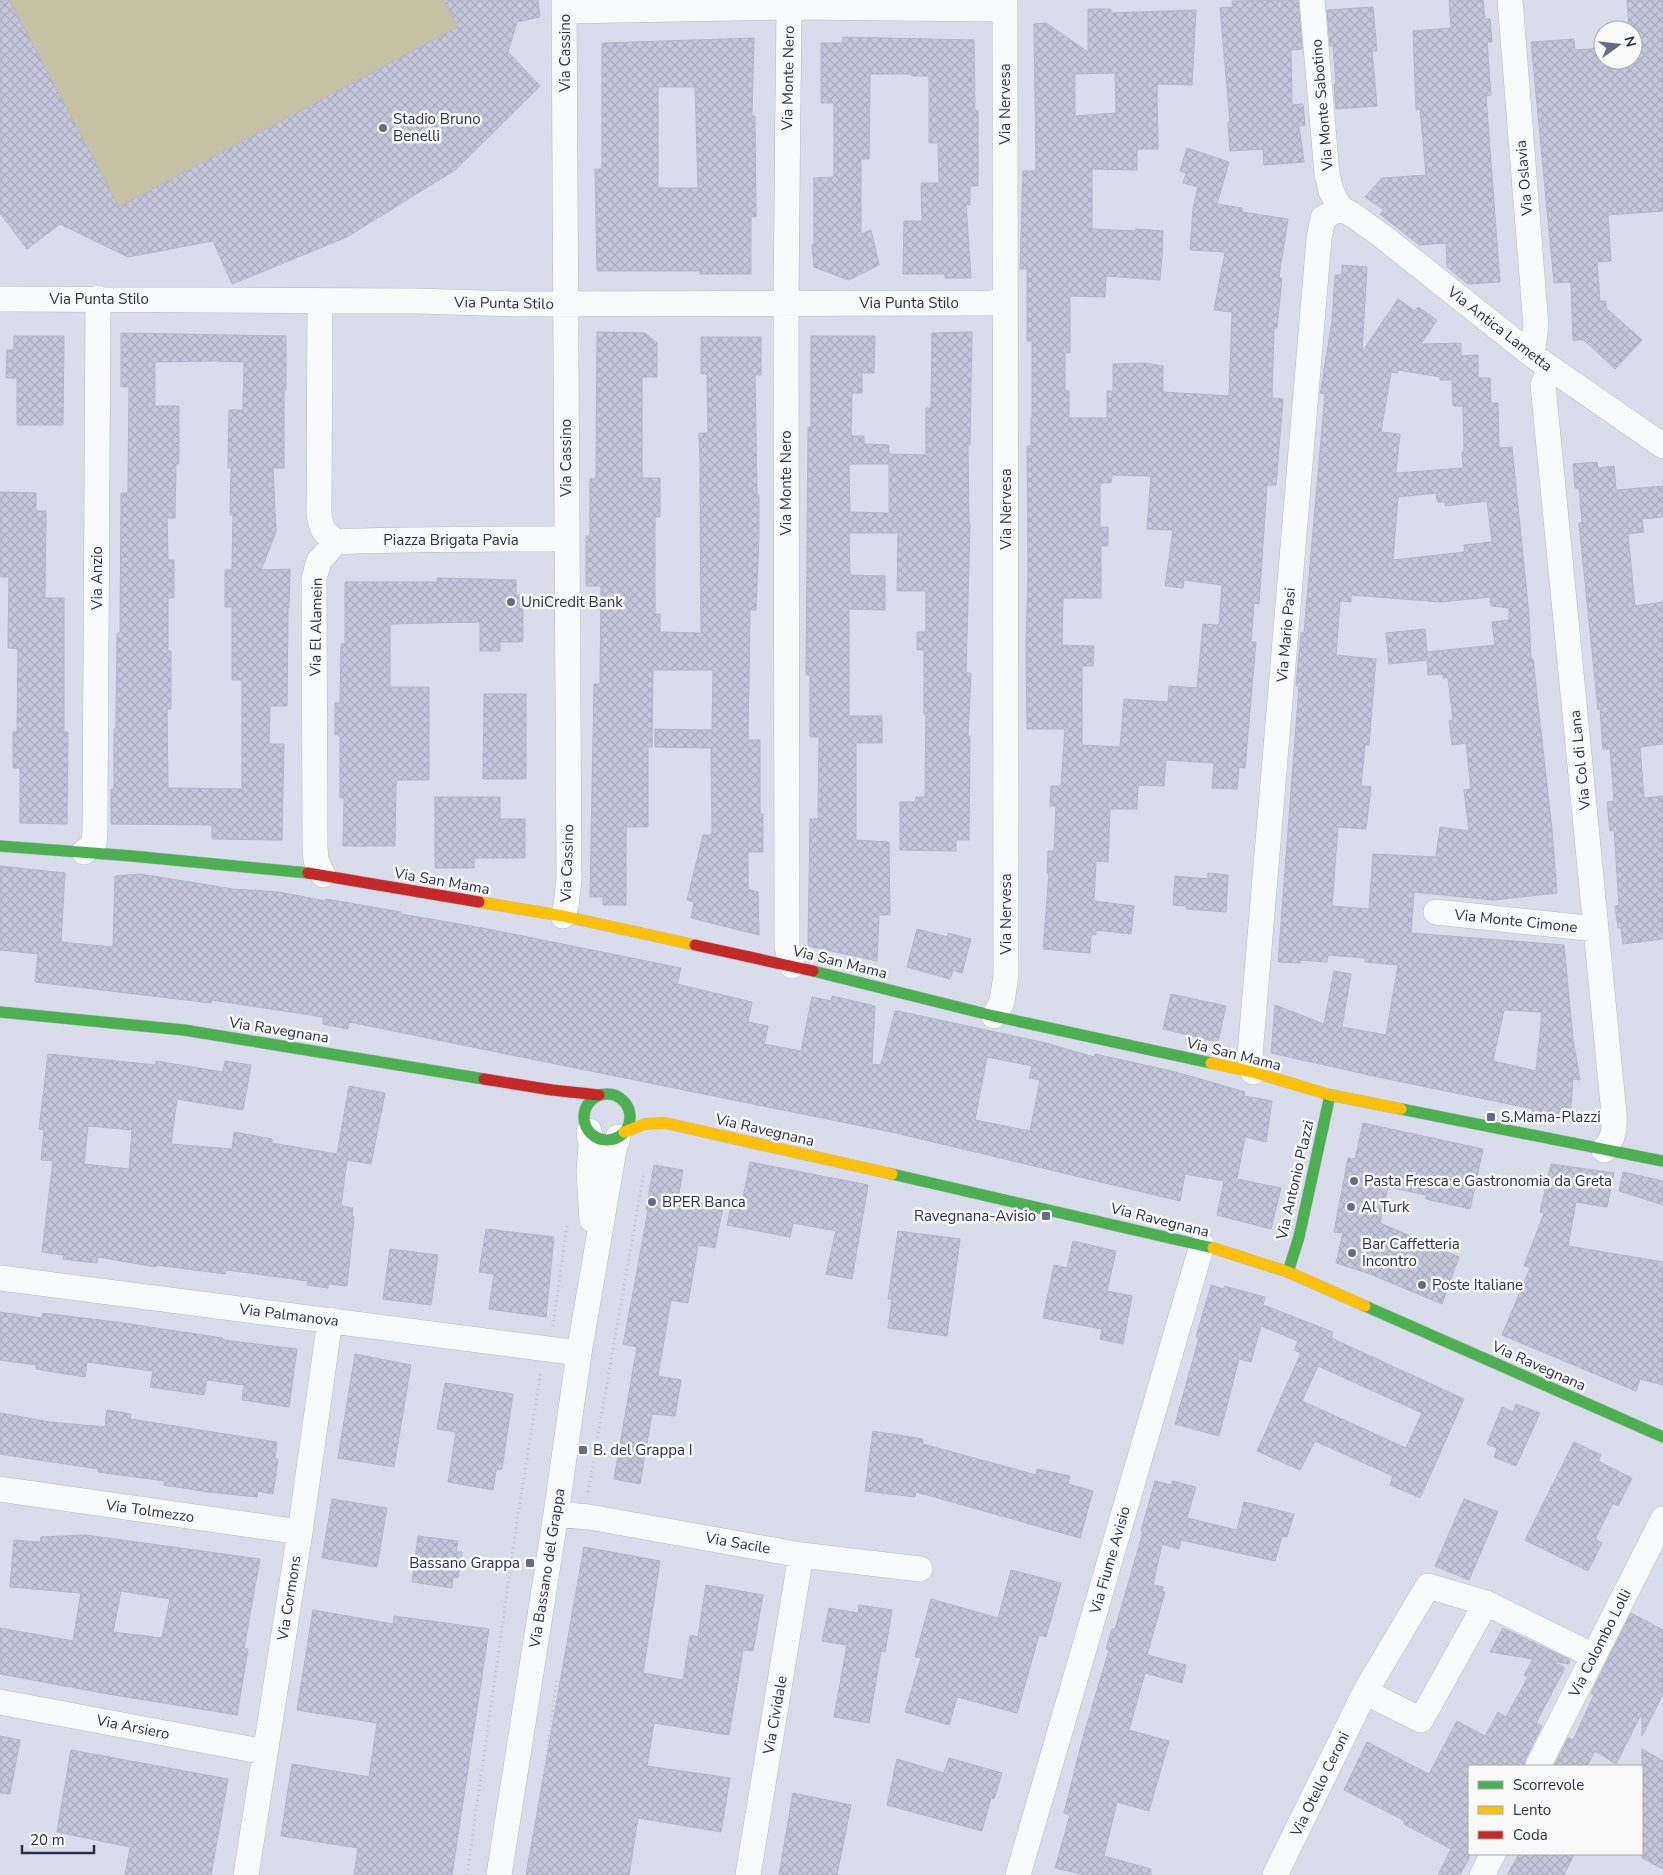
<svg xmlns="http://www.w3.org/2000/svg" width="1663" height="1875" viewBox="0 0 1663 1875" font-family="'Nunito Sans',sans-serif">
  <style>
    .garden { fill: #c6c0a5 }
    .building { fill: url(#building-cross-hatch); stroke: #b1b5c7; fill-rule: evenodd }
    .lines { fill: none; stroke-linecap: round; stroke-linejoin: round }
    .street-casing { stroke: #b4b8ca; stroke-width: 26 }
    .fast-casing { stroke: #b4b8ca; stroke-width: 12 }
    .slow-casing { stroke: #b4b8ca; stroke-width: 12 }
    .jam-casing { stroke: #b4b8ca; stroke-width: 12 }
    .path { stroke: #bbbec5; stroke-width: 3; stroke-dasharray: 1 4; stroke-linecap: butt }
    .street { stroke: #f9fafc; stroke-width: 25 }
    .fast { stroke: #4caf50; stroke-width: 11 }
    .slow { stroke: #ffc107; stroke-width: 11 }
    .jam { stroke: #c62828; stroke-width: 11 }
    .poi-dot { fill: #686c82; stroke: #f9f9f9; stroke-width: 2 }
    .labels { text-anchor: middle; stroke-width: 5; stroke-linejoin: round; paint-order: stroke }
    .street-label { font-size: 15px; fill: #2b2f4a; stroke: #f9f9f9 }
    .poi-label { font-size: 15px; fill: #2b2f4a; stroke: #f9f9f9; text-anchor: start }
  </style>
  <defs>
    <pattern id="building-cross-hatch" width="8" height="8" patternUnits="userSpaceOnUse" patternTransform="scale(1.25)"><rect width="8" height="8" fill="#c4c7db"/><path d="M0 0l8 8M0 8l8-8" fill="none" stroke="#a9abbd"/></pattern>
  </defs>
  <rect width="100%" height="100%" fill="#d9dcea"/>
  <!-- garden -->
  <path class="garden" d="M9 0H443L458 27 119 207Z"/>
  <!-- building -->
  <path class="building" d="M0 0H9L119 207 458 27 443 0H538L540 17 517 22 508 52 540 86 455 170 347 237 232 284 213 241 128 257 60 224 27 249 0 213Z
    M1298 0 1302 49 1291 50 1292 105 1303 104 1305 125 1299 126 1304 162 1264 165 1263 149 1230 151 1228 122H1230L1220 8 1233 7 1232 1Z
    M1449 0H1483L1485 19H1490L1492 42H1487L1491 95 1486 96 1500 282 1468 284 1447 267 1446 243 1419 245 1380 214 1384 210 1365 197 1382 178 1426 175 1420 109 1416 110 1413 31 1451 28Z
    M1627 0H1663V211L1608 215 1611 261 1597 262 1600 301H1606V308L1642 340 1615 369 1584 340H1573L1571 282 1554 283 1531 42 1574 39 1575 50 1603 48V60H1633V30H1629Z
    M1373 7 1377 51H1372L1377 106 1336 109 1334 84H1336L1333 46H1330L1327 10Z
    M1088 9H1111V13L1196 10 1192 85 1157 84 1158 149H1137V170L1092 169V229L1136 231V229L1163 231 1162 256 1160 280 1106 276 1105 297 1070 296V353H1065V391H1069V418H1107V391H1113V364L1145 363 1163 366V392L1229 396 1232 312 1214 310 1225 252 1190 250 1193 209 1198 187 1183 183 1186 173 1180 171 1187 148 1229 162 1217 204 1242 208V212L1288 219 1279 277 1282 278 1277 328H1274L1272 398 1283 399 1276 485H1267L1259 604 1254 603 1251 642H1256L1245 768 1239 767 1237 789 1212 788 1214 763 1166 760 1164 786 1138 785 1137 809H1110L1108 862 1096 861 1094 901 1134 906 1131 934 1096 930V935H1091L1090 953 1043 949 1049 873H1047L1048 851H1054L1056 806H1050L1051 786H1061L1065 729H1027L1026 645 1028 572 1027 446H1031V418H1032V341H1027V269H1020L1023 171H1036L1034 24 1046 23 1088 52ZM1115 73 1116 113 1075 116V74ZM1112 475 1151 476 1147 529 1173 530 1165 586 1183 588 1184 580 1222 585 1219 625 1203 624 1197 688 1169 686 1168 702 1124 699 1120 747 1082 745V666H1093L1094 646 1062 645 1063 598H1101V546H1108V527H1100V483H1111Z
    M843 37 974 40 975 111H978V186H970V205L966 204 971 278H945V274H903L904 221H922L921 183H939L938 143H929V76H912V74H870L869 159H861V234L871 230 879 265 849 280 814 267 812 245H814V178L834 177V103H821V43H843Z
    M754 38 752 116H755L756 217H751V274H700V271H597L595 169H602V43ZM658 87H695L698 188H658Z
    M1342 265 1367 267 1362 352 1398 299 1415 311 1418 307 1437 320 1421 344 1461 343V356L1478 355V378H1490L1491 403H1498L1499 448 1512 447 1529 615 1531 659H1533L1552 830 1557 893 1493 900 1414 892 1411 933 1564 945 1573 1039 1580 1080 1573 1079 1570 1117 1532 1113 1533 1109 1378 1077 1271 1053 1275 1005 1324 1024 1334 971 1351 974 1342 1027 1386 1035 1398 965 1365 962V958L1328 955 1327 962 1300 960V963L1278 962 1299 686H1296L1301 632 1304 633 1325 394 1320 393 1321 389 1332 321 1335 275H1342ZM1398 370 1440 377V380H1452L1453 406H1463L1464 452H1462L1463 468 1396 473 1400 434 1381 432 1391 372 1398 373ZM1436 493 1437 502H1445V506L1487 501 1492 542 1464 545 1465 552 1393 560 1398 497ZM1351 595 1441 602 1490 597 1491 606 1509 608V620L1492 622 1495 645 1427 652 1425 629 1386 633 1389 664 1427 660 1428 675 1443 674V678H1448L1453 720 1449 721 1452 745 1466 743 1471 789 1464 790 1469 831 1440 827 1436 857 1373 854 1369 909 1332 906 1338 827 1366 829 1371 787 1361 786 1365 745H1369L1376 659 1336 655 1340 601 1351 602ZM1504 1010 1542 1012 1536 1071 1493 1061Z
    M597 332 645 333 657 343V377H642V478H660V517H655V614H660V632L701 633 700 467 699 433H708L707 374H701V337H761V375H755L757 495H759V536L756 610H750L748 740H760V814H763V852H748V889L758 892 759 935 691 918 694 902 687 900 703 835H712L711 748 655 747V729L712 730 713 670H653L652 747H648V827H626V905H603V897H590L594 684H600L601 586H586V536H590V479H596Z
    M972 332 970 445H968L969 523H970L966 673H971L968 736H970L969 840H956V851L900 850V802H915L916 797H925L926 714H924V650H917V632H926V591H897L898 533H849L850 575 885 576V610L849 609V716H882V743H856V840L889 842 890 915H879L877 961 808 946 810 819H818L819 737H810V675H806L808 427H811V336H875L874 373H862V393H852L851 436H864V444L889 445V454L926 455V408H931L932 333ZM849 464H889V513L850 512Z
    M121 333 286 336V390H284V468H273L276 532 261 570 290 569 289 608H288L287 706H270L269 744H284L282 840 212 839V825L111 824V789H114V729H116L117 633H120L121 493H128L129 387H121ZM214 361 244 362 243 410H229L228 468H231L230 515H233L232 570H225V607H232V680H242V789L168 788 167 709H171V651H168V598H174V560H168L167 518H175L176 464H179V406H155V362Z
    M14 336H64L63 425H17V378H6L7 350H14Z
    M1597 462 1598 468 1614 466 1616 490 1663 486V517L1642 519 1644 532 1628 534 1635 606 1663 602V744L1640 747 1644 798 1663 796V939L1623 944 1621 928H1618L1615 906 1619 905 1614 830 1610 831 1607 802 1614 801 1610 749H1603L1600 709 1598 710 1579 523H1582L1579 488H1575L1573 464Z
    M0 492 36 493V511H46L45 598H64V732H68L67 824 20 823V768H13V732H17L18 649 8 648 9 577H0Z
    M437 578 516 580V595H523V642H500V651H480V622L390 624V687H429V780H396L395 846H343L344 798H340V735H335V703H340L341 644H345V582H437Z
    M484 694H526V779H483Z
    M435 797H500V819H525V858H474V868H435Z
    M0 866 65 873 61 942 113 947 115 876 140 874 233 889 279 892 325 901 326 899 401 912V914L488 929 681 968 677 984 752 1002 748 1022 768 1026 764 1044 801 1051 812 997 831 1001 832 996 875 1006 872 1064 881 1065 895 1011H898L1046 1043 1094 1057 1095 1054 1176 1072 1245 1092 1244 1096 1272 1101 1266 1142 1245 1137 1237 1179 1281 1188 1271 1229 1217 1215 1224 1181 1185 1174 1180 1201 896 1133 349 1022 348 1029 323 1024V1017L212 1000 211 1003 35 982 38 954 0 950ZM987 1057 1032 1066 1029 1078 1040 1080 1030 1131 975 1120Z
    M1208 873 1228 875 1226 912 1186 909 1187 906 1173 905 1175 876 1208 879Z
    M917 929 948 937V933L971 939 962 973 953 970 950 979 907 967Z
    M1171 994 1226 1006 1218 1042 1163 1029Z
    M48 1054 156 1065V1061L223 1072 225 1061 251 1065 243 1110 177 1099 171 1144 232 1149 234 1132 272 1139V1143L337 1154 349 1086 385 1093 371 1164 347 1160 341 1206 353 1208 352 1216 354 1217 347 1286 328 1284V1288L307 1285 308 1281 226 1270 225 1274 156 1265V1267L98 1257 97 1263 63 1259 64 1255 42 1252 53 1161 41 1160 44 1130 39 1129ZM88 1126 132 1130 129 1169 84 1164Z
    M1363 1123 1483 1149 1470 1209 1426 1199V1195L1388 1187 1380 1223 1459 1257 1442 1304 1370 1274 1336 1263 1343 1233 1334 1232 1348 1158 1355 1159Z
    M750 1162 868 1185 852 1279 826 1274 836 1231 793 1223 790 1237 727 1225 731 1206 741 1208Z
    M1551 1164 1614 1173 1607 1207 1576 1202 1568 1246 1663 1262V1385L1640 1379 1636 1391 1502 1335 1530 1268 1524 1266 1544 1213 1540 1212Z
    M654 1165 683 1170 678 1199 723 1207 715 1248 698 1245 688 1303 671 1300 658 1376 681 1380 675 1416 652 1414 640 1484 614 1479 637 1347 623 1344 636 1277 648 1210 646 1209Z
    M1623 1172 1663 1181V1205L1619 1191Z
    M486 1229 554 1237 546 1317 489 1309 494 1274 479 1272Z
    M898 1231 960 1239 947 1336 888 1328 892 1299H888Z
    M1073 1241 1116 1251 1107 1291 1132 1296 1123 1344 1100 1339 1102 1329 1043 1318 1054 1265 1067 1268Z
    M390 1249 438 1255 431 1305 383 1299Z
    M1211 1285 1224 1289V1286L1265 1297 1263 1305 1333 1332 1331 1338 1464 1399 1420 1498 1390 1485 1393 1476 1315 1441 1300 1470 1257 1451 1301 1353 1294 1350 1298 1341 1261 1326 1251 1362 1239 1359 1219 1436 1175 1424 1199 1338 1196 1337ZM1318 1366 1422 1413 1406 1448 1302 1401Z
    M0 1312 42 1318 43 1313 116 1322 223 1338V1340L297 1349 289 1407 242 1400 244 1385 207 1380 204 1395 150 1387 153 1371 87 1362 85 1377 36 1369V1365L0 1360Z
    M355 1354 411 1365 394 1467 338 1458Z
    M445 1383 513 1394 502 1469 496 1470 493 1490 448 1482 456 1432 437 1429Z
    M1516 1404 1540 1413 1516 1466 1494 1457 1497 1448 1487 1444 1502 1407 1513 1412Z
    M107 1410 131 1414 130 1419 277 1442 275 1459H278L273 1494 258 1491 257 1497 208 1492 164 1485 165 1481 98 1472V1469L0 1454V1413L50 1422 105 1427Z
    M873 1431 923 1439V1444L1036 1475 1037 1469 1070 1476 1068 1484 1093 1491 1080 1538 916 1492 915 1497 865 1491Z
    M1574 1442 1601 1455 1598 1461 1632 1478 1618 1506 1613 1503 1595 1539 1602 1543 1588 1571 1525 1540Z
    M1155 1481 1171 1485 1173 1481 1196 1487 1187 1518 1237 1530 1244 1502 1294 1514 1287 1537 1282 1536 1275 1561 1181 1540 1179 1549 1162 1544 1153 1585 1163 1587 1162 1591 1165 1592 1147 1655 1186 1665 1182 1683 1145 1673 1129 1730 1169 1741 1149 1811 1117 1802 1104 1856 1151 1869V1875H1086L1055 1868 1070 1815 1064 1813 1082 1741 1109 1650 1106 1649 1112 1629H1115L1143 1532 1141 1531Z
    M332 1499 387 1508 377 1567 322 1558Z
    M1464 1499 1498 1512 1469 1580 1435 1566Z
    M86 1535 260 1559 244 1648 248 1649 237 1715 108 1694 0 1674V1628L73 1641 81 1593 10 1587 14 1540 40 1542 41 1537ZM121 1591 170 1599 162 1638 113 1632Z
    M418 1536 458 1541 456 1552H462L458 1578 453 1577 452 1588 412 1582Z
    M584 1547 660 1561 643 1673 683 1680 690 1635 698 1637 706 1585 763 1595 753 1651 743 1650 729 1735 654 1723 647 1766 730 1778 721 1832 638 1818 629 1875H526Z
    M1011 1570 1061 1583 1046 1637 1039 1635 1017 1713 957 1697 949 1725 905 1712 921 1658 915 1657 931 1599 998 1618Z
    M859 1605 892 1610 885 1652 881 1651 869 1723 834 1717 847 1645 822 1641 829 1608 858 1613Z
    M313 1610 393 1624 394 1616 489 1629 452 1875H354L358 1848 281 1836 292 1764 369 1777 377 1723 297 1710Z
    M1631 1613 1663 1630V1694L1642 1736V1713L1616 1764 1595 1751 1587 1766H1554L1568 1738 1573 1740 1594 1695 1591 1693Z
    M1503 1628 1570 1660 1569 1664 1551 1661 1565 1668 1536 1723 1542 1726 1525 1760 1524 1766H1469V1858L1460 1875H1438L1451 1849 1404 1824 1405 1821 1344 1790 1367 1742 1429 1774 1457 1721 1485 1736 1498 1712 1506 1717 1528 1677 1524 1675 1533 1659 1490 1652Z
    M0 1736 20 1740 10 1794 0 1793Z
    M1642 1749 1663 1761V1869L1642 1858Z
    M71 1750 228 1779 211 1875H125L130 1847 57 1832Z
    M949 1758 1002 1773 994 1799 991 1798 982 1831 887 1805 897 1759 944 1773Z
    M793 1793 851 1805 837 1875H779Z
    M1519 1854H1574L1564 1875H1507Z"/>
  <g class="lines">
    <defs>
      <path id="street" d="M789 0 786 302 787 947 792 966
        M1312 0 1327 174 1331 191 1340 208
        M1510 0 1536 326 1532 355
        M564 11 789 7 995 9 1005 14
        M1340 208 1353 215 1382 236 1532 355 1663 446
        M0 299 415 301 517 304 992 303 1000 301 1005 295
        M320 301 319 513C321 529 323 532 336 542
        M1550 368 1543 385 1614 1114C1615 1129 1614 1138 1604 1150
        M336 542C413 539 490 539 567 539
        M84 852 94 844 95 829 98 298
        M323 875 316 860 315 847 314 579 319 561 336 542
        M1436 912 1596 929
        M563 916 566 906 569 879 564 0
        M994 1016 1002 1002 1006 975 1005 0
        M1253 1072 1250 1055 1319 239 1323 218 1340 208
        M589 1131 591 1146 589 1171 592 1220
        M0 1278 579 1353
        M0 1489 300 1532
        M556 1514 589 1517 801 1555 920 1569
        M1365 1692 1421 1720 1486 1603
        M0 1702 265 1752
        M1538 1766 1663 1519
        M246 1875 300 1532 330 1320
        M499 1875 556 1514 579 1353 614 1150 618 1137
        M748 1875 801 1555
        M1018 1875 1202 1245
        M1275 1875 1365 1692 1428 1586 1486 1603 1594 1656
        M1482 1875 1493 1854"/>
      <path id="fast" d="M0 846 132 856 308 873
        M813 971 994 1016 1211 1063
        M0 1012 184 1030 484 1079
        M584 1117a23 23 0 1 1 46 0a23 23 0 1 1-46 0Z
        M1401 1109 1663 1161
        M892 1174 1213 1248
        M1288 1272 1299 1237 1330 1095
        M1365 1306 1663 1437"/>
      <path id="slow" d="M479 902 563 916 695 945
        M1211 1063 1253 1072 1330 1095 1401 1109
        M624 1132 645 1124 665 1123 892 1174
        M1213 1248 1288 1272 1365 1306"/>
      <path id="jam" d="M308 873 479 902
        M695 945 813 971
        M484 1079 552 1090 599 1095"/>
    </defs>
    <!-- street casing -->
    <use href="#street" class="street-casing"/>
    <!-- fast casing -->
    <use href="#fast" class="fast-casing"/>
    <!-- slow casing -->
    <use href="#slow" class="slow-casing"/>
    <!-- jam casing -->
    <use href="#jam" class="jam-casing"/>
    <!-- path -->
    <path class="path" d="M553 1326 567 1225
      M588 1492 644 1172
      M467 1875 518 1514 541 1372
      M530 1875 557 1680"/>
    <!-- street -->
    <use href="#street" class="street"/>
    <!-- fast -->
    <use href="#fast" class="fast"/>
    <!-- slow -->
    <use href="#slow" class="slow"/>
    <!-- jam -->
    <use href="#jam" class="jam"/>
  </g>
  <!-- markers -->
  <g class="poi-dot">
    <circle cx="383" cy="128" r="5"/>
    <circle cx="511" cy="602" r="5"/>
    <rect x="1486" y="1112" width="10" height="10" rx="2.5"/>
    <circle cx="1354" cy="1181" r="5"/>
    <circle cx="652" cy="1202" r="5"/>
    <circle cx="1351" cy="1207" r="5"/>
    <rect x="1041" y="1211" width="10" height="10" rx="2.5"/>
    <circle cx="1352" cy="1253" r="5"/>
    <circle cx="1422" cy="1285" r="5"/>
    <rect x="578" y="1445" width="10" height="10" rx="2.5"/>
    <rect x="525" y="1558" width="10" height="10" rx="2.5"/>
  </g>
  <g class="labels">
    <!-- street labels -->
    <g class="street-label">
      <text transform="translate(565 53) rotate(-90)" y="5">Via Cassino</text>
      <text transform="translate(788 78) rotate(-89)" y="5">Via Monte Nero</text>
      <text transform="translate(1005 104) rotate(-90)" y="5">Via Nervesa</text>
      <text transform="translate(1322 105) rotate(-95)" y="5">Via Monte Sabotino</text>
      <text transform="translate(1524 178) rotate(-95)" y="5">Via Oslavia</text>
      <text x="99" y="304">Via Punta Stilo</text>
      <text transform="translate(504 303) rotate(1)" y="5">Via Punta Stilo</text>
      <text x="909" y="308">Via Punta Stilo</text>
      <text transform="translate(1500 329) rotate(38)" y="5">Via Antica Lametta</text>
      <text transform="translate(566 458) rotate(-90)" y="5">Via Cassino</text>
      <text transform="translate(786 483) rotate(-90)" y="5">Via Monte Nero</text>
      <text transform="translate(1006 509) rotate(-90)" y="5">Via Nervesa</text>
      <text x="451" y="545">Piazza Brigata Pavia</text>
      <text transform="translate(97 578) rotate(-90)" y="5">Via Anzio</text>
      <text transform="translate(316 627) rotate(-89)" y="5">Via El Alamein</text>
      <text transform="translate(1286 635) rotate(-85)" y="5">Via Mario Pasi</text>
      <text transform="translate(1580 760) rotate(-96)" y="5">Via Col di Lana</text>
      <text transform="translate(567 863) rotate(-88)" y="5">Via Cassino</text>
      <text transform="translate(442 881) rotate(10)" y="5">Via San Mama</text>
      <text transform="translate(1006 914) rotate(-90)" y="5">Via Nervesa</text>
      <text transform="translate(1516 921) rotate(6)" y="5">Via Monte Cimone</text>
      <text transform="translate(840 962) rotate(14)" y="5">Via San Mama</text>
      <text transform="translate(279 1030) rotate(9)" y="5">Via Ravegnana</text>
      <text transform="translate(1234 1054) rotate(14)" y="5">Via San Mama</text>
      <text transform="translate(765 1130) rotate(13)" y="5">Via Ravegnana</text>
      <text transform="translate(1295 1180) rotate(-77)" y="5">Via Antonio Plazzi</text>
      <text transform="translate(1160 1220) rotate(14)" y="5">Via Ravegnana</text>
      <text transform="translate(289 1315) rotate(7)" y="5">Via Palmanova</text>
      <text transform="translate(1539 1366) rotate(24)" y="5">Via Ravegnana</text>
      <text transform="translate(150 1511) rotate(8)" y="5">Via Tolmezzo</text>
      <text transform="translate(738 1543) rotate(10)" y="5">Via Sacile</text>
      <text transform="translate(1110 1560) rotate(-74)" y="5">Via Fiume Avisio</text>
      <text transform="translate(547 1568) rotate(-81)" y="5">Via Bassano del Grappa</text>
      <text transform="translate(289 1598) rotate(-81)" y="5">Via Cormons</text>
      <text transform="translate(1600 1643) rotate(-63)" y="5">Via Colombo Lolli</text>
      <text transform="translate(775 1715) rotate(-80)" y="5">Via Cividale</text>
      <text transform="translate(133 1727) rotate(11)" y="5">Via Arsiero</text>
      <text transform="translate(1320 1784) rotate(-64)" y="5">Via Otello Ceroni</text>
    </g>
    <!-- poi labels -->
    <g class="poi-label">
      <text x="393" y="124">Stadio Bruno<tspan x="393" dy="17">Benelli</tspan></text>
      <text x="521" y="607">UniCredit Bank</text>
      <text x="1501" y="1122">S.Mama-Plazzi</text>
      <text x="1364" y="1186">Pasta Fresca e Gastronomia da Greta</text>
      <text x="662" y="1207">BPER Banca</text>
      <text x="1361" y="1212">Al Turk</text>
      <text x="1036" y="1221" text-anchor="end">Ravegnana-Avisio</text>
      <text x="1362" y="1249">Bar Caffetteria<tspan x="1362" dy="17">Incontro</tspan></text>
      <text x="1432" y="1290">Poste Italiane</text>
      <text x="593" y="1455">B. del Grappa I</text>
      <text x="520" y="1568" text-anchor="end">Bassano Grappa</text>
    </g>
  </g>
  <!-- legend -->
  <rect x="1468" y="1765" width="175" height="90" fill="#f9f9f9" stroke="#a7a8b3"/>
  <rect x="1478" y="1781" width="25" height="8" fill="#4caf50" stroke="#a7a8b3"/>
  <text x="1513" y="1790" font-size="15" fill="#2b2f4a">Scorrevole</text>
  <rect x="1478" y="1806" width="25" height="8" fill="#ffc107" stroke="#a7a8b3"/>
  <text x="1513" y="1815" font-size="15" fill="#2b2f4a">Lento</text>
  <rect x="1478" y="1831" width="25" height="8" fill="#c62828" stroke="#a7a8b3"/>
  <text x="1513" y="1840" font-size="15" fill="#2b2f4a">Coda</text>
  <!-- north arrow -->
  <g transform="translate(1618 45) rotate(75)"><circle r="24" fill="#f9f9f9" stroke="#a7a8b3"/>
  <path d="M0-4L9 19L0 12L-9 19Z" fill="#686c82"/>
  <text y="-8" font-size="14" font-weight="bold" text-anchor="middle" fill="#2b2f4a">N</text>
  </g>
  <!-- scale -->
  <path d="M22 1845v8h72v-8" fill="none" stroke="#2b2f4a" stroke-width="2.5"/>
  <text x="30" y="1845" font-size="15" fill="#2b2f4a" stroke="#f9f9f9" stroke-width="4" paint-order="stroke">20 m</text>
</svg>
